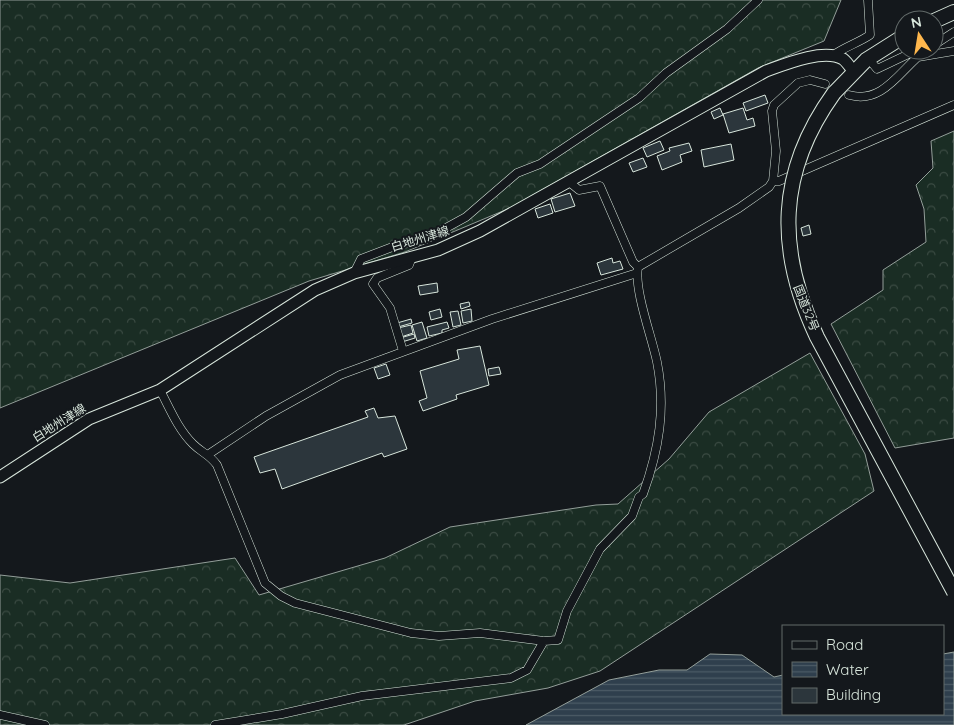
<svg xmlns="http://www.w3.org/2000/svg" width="954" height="725" viewBox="0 0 954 725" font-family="Quicksand,'Noto Sans JP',sans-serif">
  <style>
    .forest { fill: url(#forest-crowns); stroke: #939e99 }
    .water { fill: url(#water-rules); stroke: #939e99 }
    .building { fill: #2c363c; stroke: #d8e6dc }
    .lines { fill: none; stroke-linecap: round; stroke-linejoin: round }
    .street-casing { stroke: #d8e6dc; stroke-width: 9 }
    .secondary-casing { stroke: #d8e6dc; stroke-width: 13 }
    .highway-casing { stroke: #d8e6dc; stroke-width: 16 }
    .street { stroke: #14181c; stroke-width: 8 }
    .secondary { stroke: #14181c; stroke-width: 11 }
    .highway { stroke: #14181c; stroke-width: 14 }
    .highway-bridge-casing { stroke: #d8e6dc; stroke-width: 16; stroke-linecap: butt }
    .highway-bridge { stroke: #14181c; stroke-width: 14 }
    .labels { text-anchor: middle; stroke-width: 4; stroke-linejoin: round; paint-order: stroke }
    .street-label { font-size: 12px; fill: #d8e6dc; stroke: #14181c }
  </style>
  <defs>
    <pattern id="forest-crowns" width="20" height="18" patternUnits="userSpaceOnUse" patternTransform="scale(1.25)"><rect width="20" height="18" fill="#1a2d24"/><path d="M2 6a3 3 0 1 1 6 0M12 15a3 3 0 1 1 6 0" fill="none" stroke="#3b4b43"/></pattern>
    <pattern id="water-rules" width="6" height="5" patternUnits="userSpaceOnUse" patternTransform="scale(1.25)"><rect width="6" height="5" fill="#2f3f4d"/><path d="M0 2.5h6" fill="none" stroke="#4c5b66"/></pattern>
  </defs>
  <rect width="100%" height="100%" fill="#14181c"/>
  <!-- forest -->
  <path class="forest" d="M0 0H841L824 41 758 68 510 208 405 252 309 281 0 408Z
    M954 131V438L895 448 831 324 883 290V270L926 242 924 209 916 185 933 168 931 141Z
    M810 353 865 454 874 491 600 671 548 688 475 701 404 725H0V575L70 583 235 558 259 595 385 558 450 527 596 505 618 504 669 459 709 412Z"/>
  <!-- water -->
  <path class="water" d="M954 652V725H526L609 680 659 670H687L710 654 742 655 774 677 783 675V714H943V654Z"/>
  <!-- building -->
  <path class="building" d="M765 95 768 103 746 111 743 103Z
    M720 108 723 115 714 119 711 112Z
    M743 108 747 120 753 118 755 126 729 133 723 114Z
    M660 141 664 150 647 157 643 148Z
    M689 143 692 151 680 155 682 162 662 170 657 156 670 151 669 148Z
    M731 144 734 160 704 167 701 150Z
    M643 158 647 167 633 172 629 163Z
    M570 193 575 206 555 212 551 199Z
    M550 204 553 213 538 218 535 209Z
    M809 225 811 234 803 236 801 228Z
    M612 258 613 263 620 261 623 269 601 275 597 263Z
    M437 283 438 292 420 295 418 286Z
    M469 302 470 306 461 309 460 304Z
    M440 309 442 317 431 320 429 312Z
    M471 309 472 321 463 323 461 311Z
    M458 311 461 325 453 327 450 312Z
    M411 319 412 323 398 327 397 323Z
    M422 322 427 338 417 341 412 325Z
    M447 322 449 328 442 330V333L429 336 427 327Z
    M411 325 413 333 401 337 398 328Z
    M414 334 415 338 402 342 400 338Z
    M480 346 489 385 456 395 457 399 423 411 419 401 427 398 420 371 459 359 457 350Z
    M386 364 390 375 378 379 374 368Z
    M499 367 501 374 489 376 488 369Z
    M374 408 378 418 395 416 407 449 384 457 382 453 282 489 275 469 260 473 254 457 368 417 365 411Z"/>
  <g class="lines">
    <defs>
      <path id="street" d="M934 45 954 32
        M832 56C844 47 858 43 870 35L868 0
        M918 57 954 51
        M868 58 877 69 917 50
        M849 95C884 105 901 68 926 50
        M568 181 579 190 600 186 633 262 638 267
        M773 181H779L954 105
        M638 267 739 208 769 187 773 181 776 151 772 111 774 105 798 83 810 80 825 84
        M354 273 361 259 395 246 426 239 466 217 517 173 540 164 639 98 666 73 727 29 758 0
        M403 351 390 308 373 284 377 278 409 265 412 257
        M160 390C170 409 178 429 193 444 202 453 209 454 217 465L265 583 281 596 295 603 411 633 439 636 480 633 544 641 558 640 567 611 600 549 632 516 639 497 643 494C659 450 666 408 657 362 652 337 634 291 638 267
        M209 454 266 416 340 375 492 319 637 273
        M0 715 45 725
        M215 725 282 714 362 696 511 678 527 670 544 641"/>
      <path id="secondary" d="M0 477 89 419 160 390 315 290 354 273 438 250 480 231 766 71C785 64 824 48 843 59 847 62 850 67 853 71"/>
      <path id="highway" d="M934 21 954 12
        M834 93 866 60 904 36"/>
    </defs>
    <!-- street casing -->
    <use href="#street" class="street-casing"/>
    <!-- secondary casing -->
    <use href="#secondary" class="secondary-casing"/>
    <!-- highway casing -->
    <use href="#highway" class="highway-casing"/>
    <!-- street -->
    <use href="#street" class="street"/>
    <!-- secondary -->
    <use href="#secondary" class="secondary"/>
    <!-- highway -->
    <use href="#highway" class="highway"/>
    <defs>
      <path id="highway-bridge" d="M834 93C777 172 776 250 817 337L954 592"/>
    </defs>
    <!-- highway-bridge casing -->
    <use href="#highway-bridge" class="highway-bridge-casing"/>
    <!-- highway-bridge -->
    <use href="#highway-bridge" class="highway-bridge"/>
  </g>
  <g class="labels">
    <!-- street labels -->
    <g class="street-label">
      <text transform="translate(420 239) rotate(-17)" y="4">白地州津線</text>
      <text transform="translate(806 308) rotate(68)" y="4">国道32号</text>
      <text transform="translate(59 423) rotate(-32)" y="4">白地州津線</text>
    </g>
  </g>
  <!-- legend -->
  <rect x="782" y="625" width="162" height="90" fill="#14181c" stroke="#626a69"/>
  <rect x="792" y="641" width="25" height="8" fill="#14181c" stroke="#626a69"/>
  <text x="826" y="650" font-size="15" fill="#d8e6dc">Road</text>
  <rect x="792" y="662" width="25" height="15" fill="url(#water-rules)" stroke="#626a69"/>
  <text x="826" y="675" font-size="15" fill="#d8e6dc">Water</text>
  <rect x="792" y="688" width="25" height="15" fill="#2c363c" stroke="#626a69"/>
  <text x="826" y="700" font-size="15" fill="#d8e6dc">Building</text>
  <!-- north arrow -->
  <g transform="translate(919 35) rotate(348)"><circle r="24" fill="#14181c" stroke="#626a69"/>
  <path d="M0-4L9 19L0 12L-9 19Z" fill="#ffb74d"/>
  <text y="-8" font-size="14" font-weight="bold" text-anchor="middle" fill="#d8e6dc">N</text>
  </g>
</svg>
